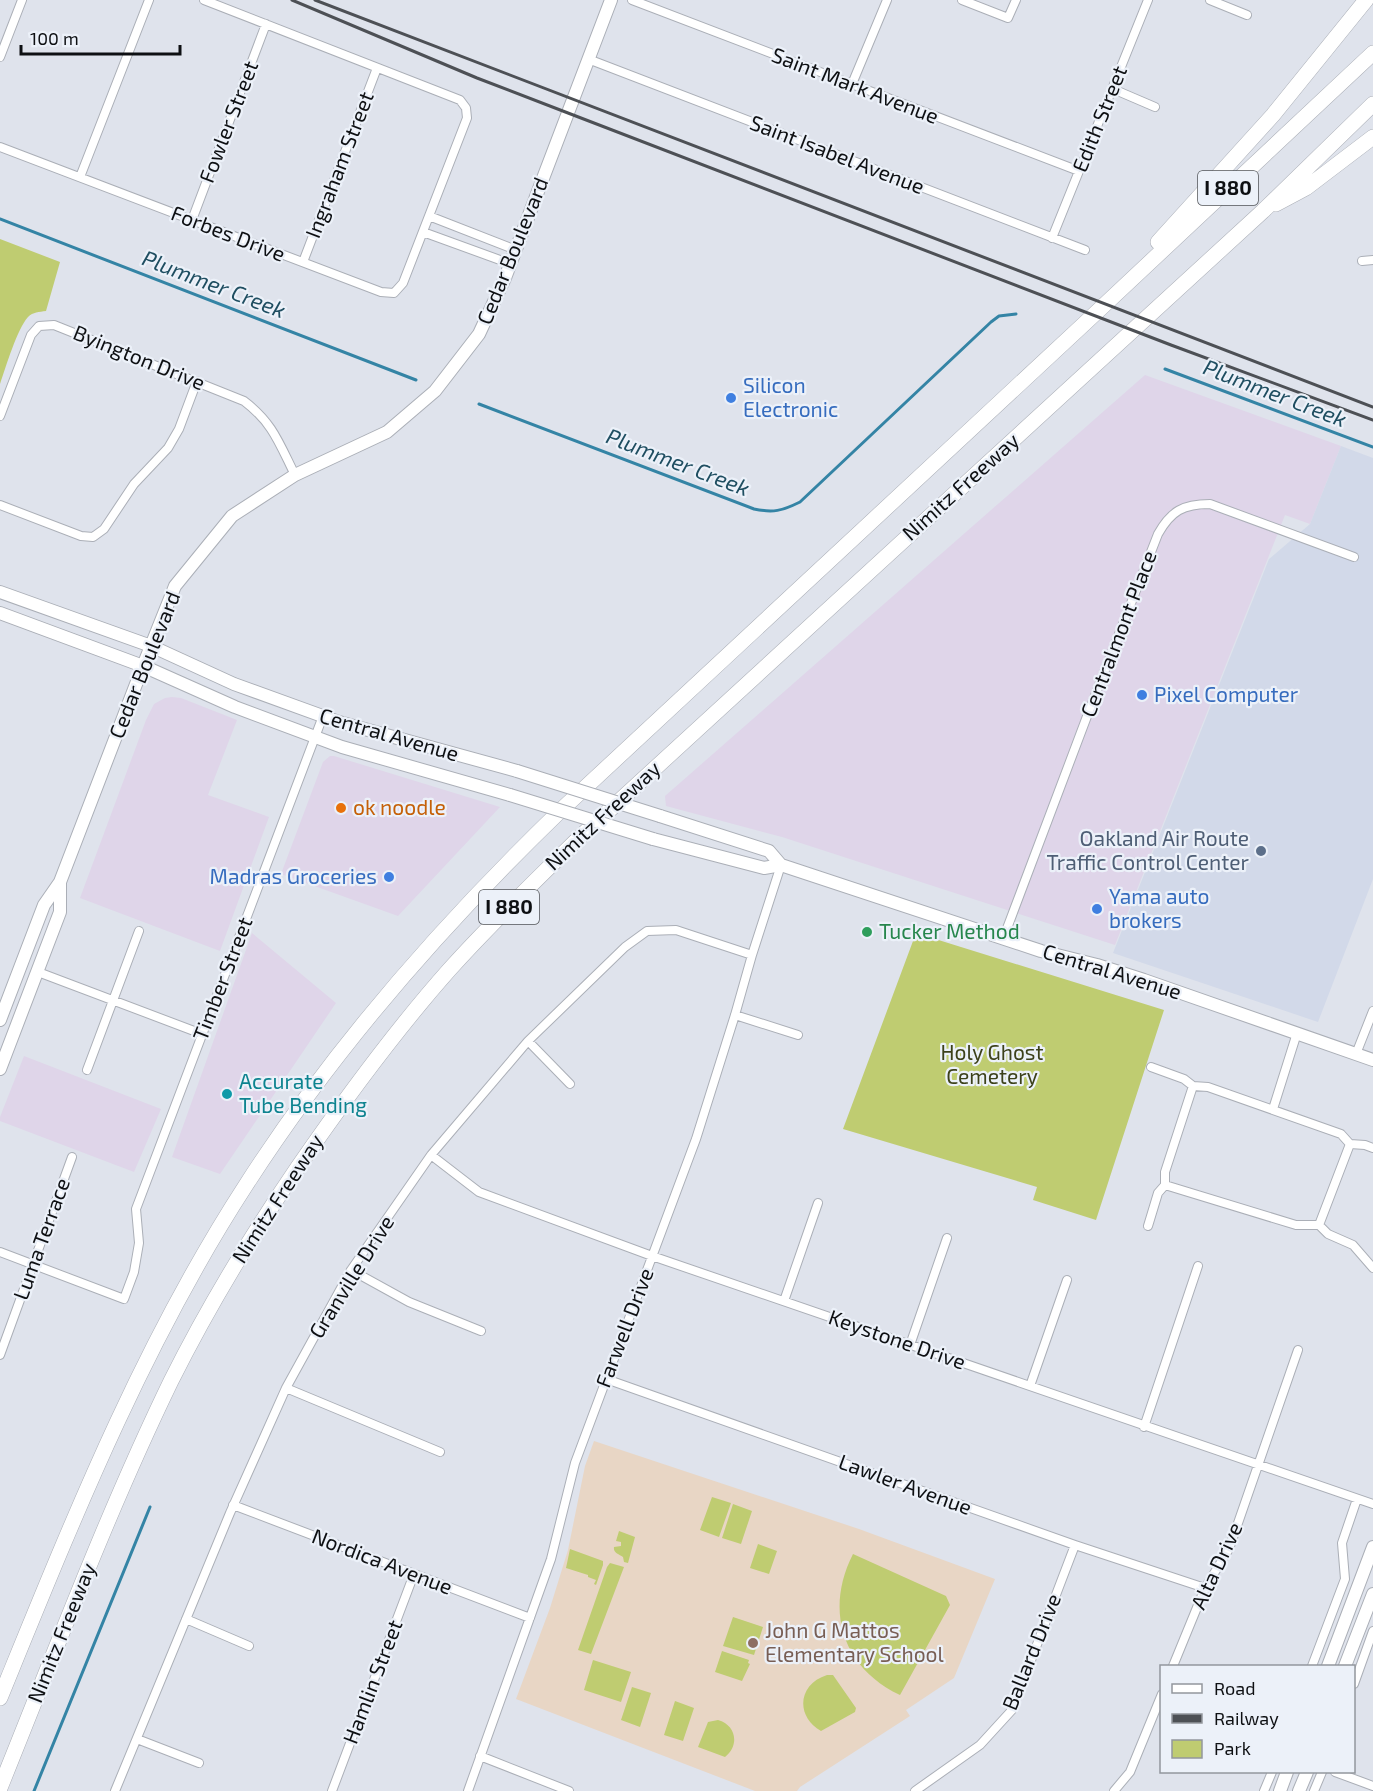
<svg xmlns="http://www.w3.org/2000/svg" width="1373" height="1791" viewBox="0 0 1373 1791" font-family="'Exo 2',sans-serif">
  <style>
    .commercial { fill: #dfd5e9 }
    .built { fill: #d2d9e9 }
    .education { fill: #e8d6c5 }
    .green { fill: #bfcc71 }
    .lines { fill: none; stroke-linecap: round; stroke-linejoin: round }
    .stream { stroke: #3484a5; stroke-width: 3 }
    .street-casing { stroke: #abafb7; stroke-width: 10 }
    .secondary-casing { stroke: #abafb7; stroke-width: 14 }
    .highway-casing { stroke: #abafb7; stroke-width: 16 }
    .street { stroke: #fff; stroke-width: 8 }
    .secondary { stroke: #fff; stroke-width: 12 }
    .highway { stroke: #fff; stroke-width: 15 }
    .rail { stroke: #4d5055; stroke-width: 3 }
    .secondary-bridge-casing { stroke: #abafb7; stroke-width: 14; stroke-linecap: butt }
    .secondary-bridge { stroke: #fff; stroke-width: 12 }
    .shop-dot { fill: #3f7fe0; stroke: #ecf1f9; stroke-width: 2 }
    .food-dot { fill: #e8710a; stroke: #ecf1f9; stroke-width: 2 }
    .service-dot { fill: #5c6f8a; stroke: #ecf1f9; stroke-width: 2 }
    .leisure-dot { fill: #2e9e5b; stroke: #ecf1f9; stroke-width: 2 }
    .culture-dot { fill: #0f9aa8; stroke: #ecf1f9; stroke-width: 2 }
    .education-dot { fill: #8d6e63; stroke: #ecf1f9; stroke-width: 2 }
    .labels { text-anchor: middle; stroke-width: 4.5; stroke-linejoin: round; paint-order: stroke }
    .shield { fill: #ecf1f9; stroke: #515458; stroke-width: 1.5 }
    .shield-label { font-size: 20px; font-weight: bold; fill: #0e1013 }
    .street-label { font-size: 21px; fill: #0e1013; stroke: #ecf1f9 }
    .shop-label { font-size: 21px; fill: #366cbe; stroke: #ecf1f9; text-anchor: start }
    .food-label { font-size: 21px; fill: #c56008; stroke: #ecf1f9; text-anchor: start }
    .service-label { font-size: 21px; fill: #4e5e75; stroke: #ecf1f9; text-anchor: end }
    .leisure-label { font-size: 21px; fill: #27864d; stroke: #ecf1f9; text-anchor: start }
    .park-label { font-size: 21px; fill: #3c411a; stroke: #ecf1f9 }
    .culture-label { font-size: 21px; fill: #0d838f; stroke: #ecf1f9; text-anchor: start }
    .education-label { font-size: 21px; fill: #785e54; stroke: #ecf1f9; text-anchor: start }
    .water-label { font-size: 22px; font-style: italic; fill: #1f4e61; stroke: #ecf1f9 }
  </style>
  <rect width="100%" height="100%" fill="#dfe3ec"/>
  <!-- commercial -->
  <path class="commercial" d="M1145 375 1341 446 1310 524 1285 515 1115 945 782 837 666 806 665 796Z
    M172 697 181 698 237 720 208 795 269 817 220 951 80 898 146 720 154 704 165 698Z
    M330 756H334L500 807 398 916 281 874 323 762Z
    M252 933 336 1003 220 1174 172 1157Z
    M24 1056 161 1109 134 1172 0 1121V1117Z"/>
  <!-- built -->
  <path class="built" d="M1341 446 1373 458V879L1318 1022 1113 953 1269 559 1310 524Z"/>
  <!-- education -->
  <path class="education" d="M594 1441 859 1529 995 1579 954 1678 906 1710 910 1716 800 1787 797 1791H755L516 1699 550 1608 568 1550 585 1466Z"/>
  <!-- green -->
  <path class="green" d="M0 239 60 262 46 311C39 312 33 312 28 317 17 329 6 367 0 384Z
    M916 933 1164 1010 1096 1220 1033 1200 1037 1187 843 1129Z
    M712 1497 731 1503 719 1537 700 1530Z
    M733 1504 752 1511 741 1544 722 1538Z
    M619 1531 635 1537 628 1563 624 1562 623 1557C619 1554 613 1553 614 1547L621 1546V1542L616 1541Z
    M758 1544 777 1551 769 1574 750 1568Z
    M570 1549 603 1561V1565L596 1585 594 1584 596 1580 588 1577V1575L566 1568Z
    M853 1554 946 1596 950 1605 900 1695C843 1668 824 1611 853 1554Z
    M610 1563 624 1567 591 1654 578 1650 607 1567Z
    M733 1617 763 1627 754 1655 723 1646Z
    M722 1651 749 1660 748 1663 750 1664 742 1681 715 1672Z
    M593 1660 631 1672 621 1702 584 1690Z
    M827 1675H833L856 1708 855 1712 821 1731C795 1716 798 1684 827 1675Z
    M632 1687 651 1693 640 1727 621 1720Z
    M675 1701 694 1708 683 1741 664 1735Z
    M718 1720C736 1725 740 1745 725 1757L698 1747 708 1722Z"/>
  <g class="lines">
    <!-- stream -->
    <path class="stream" d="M0 219 416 380
      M1165 369 1373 447
      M479 404 754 509C773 513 782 511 800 502L991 322 999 316 1016 314
      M34 1791 150 1507"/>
    <defs>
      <path id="street" d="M632 0 1079 171
        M962 0 1008 18 1016 0
        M1210 0 1247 15
        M0 57 22 0
        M588 59 1085 250
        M852 84 887 0
        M1113 89 1155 107
        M0 147 381 292 394 293 403 283 467 118 466 108 460 100 204 0
        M80 177 149 0
        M429 216 516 250
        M192 220 266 24
        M423 232 511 264
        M1052 238 1148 0
        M1362 261 1373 260
        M303 262 377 68
        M0 416 31 335 39 326 54 325 244 401C273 423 279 443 295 475
        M0 505 81 536 93 537 104 529 134 484 168 448 179 429 197 381
        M1003 939 1089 711 1158 534C1171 511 1183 504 1210 504L1354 557
        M38 972 202 1034
        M735 1015 798 1035
        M528 1041 570 1084
        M1356 1054 1373 1011
        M1151 1067 1184 1079 1193 1086 1208 1087 1341 1134 1350 1144 1365 1145 1373 1148
        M87 1070 139 931
        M1273 1109 1297 1033
        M431 1155 479 1192 652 1256 1373 1504
        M1165 1185 1296 1225H1319
        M1319 1225 1350 1144
        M1319 1225 1328 1234 1353 1245 1373 1268
        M1148 1226 1158 1193 1165 1185V1172L1193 1086
        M0 1252 124 1299 134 1272 139 1243 136 1209 323 716
        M351 1270 409 1302 481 1331
        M784 1301 818 1203
        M910 1345 947 1238
        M0 1355 72 1157
        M606 1379 1075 1545 1205 1588
        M1030 1386 1067 1280
        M286 1388 440 1452
        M1144 1427 1198 1266
        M233 1505 530 1618
        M186 1619 249 1646
        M1173 1666 1205 1588 1229 1549 1298 1350
        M1312 1666 1345 1579 1342 1543 1357 1499
        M1354 1684 1373 1631
        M137 1739 199 1763
        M480 1756 569 1791
        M1335 1772 1373 1786
        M115 1791 230 1513 286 1388 351 1270 431 1155 528 1041 625 947 647 931 676 930 752 955
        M332 1791 414 1574
        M468 1791 551 1559 575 1463 696 1139 735 1015 752 955 781 865
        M915 1791 980 1745 1012 1710 1075 1545
        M1114 1791 1130 1772 1162 1694
        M1264 1791 1272 1772
        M1314 1791 1322 1772"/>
      <path id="secondary" d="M0 592 151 646 234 684 339 722 517 771
        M0 613 143 666 235 707 342 747 510 795
        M660 816 769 851 781 865
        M653 839 764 868 781 865 1041 951 1097 965 1144 980 1373 1060
        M0 1020 44 905 60 882 143 666 175 586 232 516 295 475 387 432 435 391 479 334 505 278 611 0
        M0 1069 60 912V882
        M1328 1666 1373 1547
        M1345 1666 1373 1594
        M1280 1791 1287 1772
        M1299 1791 1307 1772"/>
      <path id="highway" d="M1276 204 1306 188 1373 137
        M1158 242 1273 115 1366 0
        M0 1698C72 1522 142 1345 246 1185 334 1048 443 924 560 811L1084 324 1373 53
        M0 1788C55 1652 107 1513 171 1381 208 1307 251 1236 298 1167 345 1099 394 1032 449 970 491 923 536 880 580 837L1263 211 1373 104"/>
    </defs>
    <!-- street casing -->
    <use href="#street" class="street-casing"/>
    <!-- secondary casing -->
    <use href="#secondary" class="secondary-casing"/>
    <!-- highway casing -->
    <use href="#highway" class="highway-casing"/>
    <!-- street -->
    <use href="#street" class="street"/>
    <!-- secondary -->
    <use href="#secondary" class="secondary"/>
    <!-- highway -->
    <use href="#highway" class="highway"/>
    <!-- rail -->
    <path class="rail" d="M292 0 477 78 568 113 1171 345 1373 420
      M315 0 1373 407"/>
    <defs>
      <path id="secondary-bridge" d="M517 771 660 816
        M510 795 653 839"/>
    </defs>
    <!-- secondary-bridge casing -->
    <use href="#secondary-bridge" class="secondary-bridge-casing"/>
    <!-- secondary-bridge -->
    <use href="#secondary-bridge" class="secondary-bridge"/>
  </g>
  <!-- markers -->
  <g class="shop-dot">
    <circle cx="731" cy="398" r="6"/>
    <circle cx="1142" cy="695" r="6"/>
    <circle cx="389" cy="877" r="6"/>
    <circle cx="1097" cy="909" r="6"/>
  </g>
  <circle class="food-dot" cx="341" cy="808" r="6"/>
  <circle class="service-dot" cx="1261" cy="851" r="6"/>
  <circle class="leisure-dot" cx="867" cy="932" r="6"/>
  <circle class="culture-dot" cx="227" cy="1094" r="6"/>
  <circle class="education-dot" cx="753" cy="1643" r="6"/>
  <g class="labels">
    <!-- shield labels -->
    <g class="shield">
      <rect x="1198" y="171" width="60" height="34" rx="4.5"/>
      <rect x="479" y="890" width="60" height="34" rx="4.5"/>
    </g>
    <g class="shield-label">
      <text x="1228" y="195">I 880</text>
      <text x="509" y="914">I 880</text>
    </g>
    <!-- street labels -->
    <g class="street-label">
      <text transform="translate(855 86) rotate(21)" y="7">Saint Mark Avenue</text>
      <text transform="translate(1100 119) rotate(-68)" y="7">Edith Street</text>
      <text transform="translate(229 122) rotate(-69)" y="7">Fowler Street</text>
      <text transform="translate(837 155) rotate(21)" y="7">Saint Isabel Avenue</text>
      <text transform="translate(340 165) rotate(-69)" y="7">Ingraham Street</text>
      <text transform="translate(228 234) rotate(21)" y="7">Forbes Drive</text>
      <text transform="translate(513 251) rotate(-68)" y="7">Cedar Boulevard</text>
      <text transform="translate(139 358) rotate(22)" y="7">Byington Drive</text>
      <text transform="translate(961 487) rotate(-42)" y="7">Nimitz Freeway</text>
      <text transform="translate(1119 634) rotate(-69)" y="7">Centralmont Place</text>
      <text transform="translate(145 665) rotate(-68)" y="7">Cedar Boulevard</text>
      <text transform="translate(389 735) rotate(16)" y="7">Central Avenue</text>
      <text transform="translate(603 816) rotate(-43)" y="7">Nimitz Freeway</text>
      <text transform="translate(1112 972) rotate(17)" y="7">Central Avenue</text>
      <text transform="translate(223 979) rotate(-69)" y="7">Timber Street</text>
      <text transform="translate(278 1199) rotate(-57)" y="7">Nimitz Freeway</text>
      <text transform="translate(42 1239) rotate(-70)" y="7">Luma Terrace</text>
      <text transform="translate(352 1277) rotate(-58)" y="7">Granville Drive</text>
      <text transform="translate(625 1328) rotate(-69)" y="7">Farwell Drive</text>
      <text transform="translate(897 1340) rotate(19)" y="7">Keystone Drive</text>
      <text transform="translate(905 1485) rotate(20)" y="7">Lawler Avenue</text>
      <text transform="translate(382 1562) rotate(21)" y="7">Nordica Avenue</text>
      <text transform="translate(1217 1566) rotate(-65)" y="7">Alta Drive</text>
      <text transform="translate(62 1633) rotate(-68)" y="7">Nimitz Freeway</text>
      <text transform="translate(1032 1652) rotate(-68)" y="7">Ballard Drive</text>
      <text transform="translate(373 1682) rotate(-69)" y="7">Hamlin Street</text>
    </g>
    <!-- shop labels -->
    <g class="shop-label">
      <text x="743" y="393">Silicon<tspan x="743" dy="24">Electronic</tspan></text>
      <text x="1154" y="702">Pixel Computer</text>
      <text x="377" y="884" text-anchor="end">Madras Groceries</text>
      <text x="1109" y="904">Yama auto<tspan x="1109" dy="24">brokers</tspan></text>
    </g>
    <!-- food labels -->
    <g class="food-label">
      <text x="353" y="815">ok noodle</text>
    </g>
    <!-- service labels -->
    <g class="service-label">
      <text x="1249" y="846">Oakland Air Route<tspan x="1249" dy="24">Traffic Control Center</tspan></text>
    </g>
    <!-- leisure labels -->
    <g class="leisure-label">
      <text x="879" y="939">Tucker Method</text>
    </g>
    <!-- park labels -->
    <g class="park-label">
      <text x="992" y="1060">Holy Ghost<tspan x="992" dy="24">Cemetery</tspan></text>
    </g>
    <!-- culture labels -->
    <g class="culture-label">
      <text x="239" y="1089">Accurate<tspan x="239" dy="24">Tube Bending</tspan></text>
    </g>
    <!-- education labels -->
    <g class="education-label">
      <text x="765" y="1638">John G Mattos<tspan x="765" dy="24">Elementary School</tspan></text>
    </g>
    <!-- water labels -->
    <g class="water-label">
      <text transform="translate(214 284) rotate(21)" y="8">Plummer Creek</text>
      <text transform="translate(1275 393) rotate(21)" y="8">Plummer Creek</text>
      <text transform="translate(678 462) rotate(21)" y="8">Plummer Creek</text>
    </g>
  </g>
  <!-- legend -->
  <rect x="1160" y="1665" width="195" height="108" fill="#ecf1f9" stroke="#93979d" stroke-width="1.5"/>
  <rect x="1172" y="1684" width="30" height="9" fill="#ffffff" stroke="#93979d" stroke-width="1.5"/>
  <text x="1214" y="1695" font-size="18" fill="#0e1013">Road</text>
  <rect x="1172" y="1714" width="30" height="9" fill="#4d5055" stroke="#93979d" stroke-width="1.5"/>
  <text x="1214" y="1725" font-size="18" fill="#0e1013">Railway</text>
  <rect x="1172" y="1740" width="30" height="18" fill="#bfcc71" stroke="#93979d" stroke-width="1.5"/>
  <text x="1214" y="1755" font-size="18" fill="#0e1013">Park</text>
  <!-- scale -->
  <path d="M21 45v9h159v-9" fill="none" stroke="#0e1013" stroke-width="3"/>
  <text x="30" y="45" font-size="18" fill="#0e1013" stroke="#ecf1f9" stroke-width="4.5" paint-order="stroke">100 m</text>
</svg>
